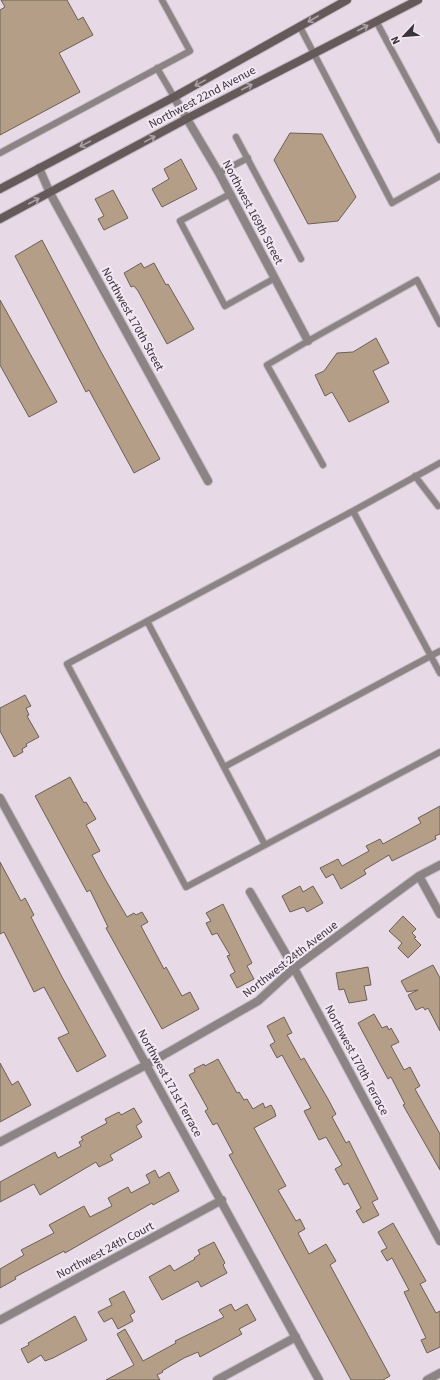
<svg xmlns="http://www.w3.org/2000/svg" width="440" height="1380" viewBox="0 0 440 1380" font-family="'Source Sans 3',sans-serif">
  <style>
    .building { fill: #b49e88; stroke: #6b6056 }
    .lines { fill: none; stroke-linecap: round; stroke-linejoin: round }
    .service-casing { stroke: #c4b9c3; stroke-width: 8 }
    .minor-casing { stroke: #c4b9c3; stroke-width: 10 }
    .secondary-casing { stroke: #c4b9c3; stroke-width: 10 }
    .service { stroke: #8c8484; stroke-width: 6 }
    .minor { stroke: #8c8484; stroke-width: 8 }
    .secondary { stroke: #655a59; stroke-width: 8 }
    .oneway { stroke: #aca0a6 }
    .labels { text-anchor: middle; stroke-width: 4; stroke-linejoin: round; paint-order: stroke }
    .street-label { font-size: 12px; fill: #393439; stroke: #f4e7f4 }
  </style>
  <rect width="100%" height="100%" fill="#e7dae6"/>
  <!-- building -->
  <path class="building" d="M1 0H67L78 20 83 17 93 35 59 53 80 92 0 135V10L5 7Z
    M290 133 322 134 356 197 338 221 308 224 274 160Z
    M181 159 197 189 162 207 152 189 169 179 164 169Z
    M113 190 128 218 104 230 98 219 104 216 95 199Z
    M42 240 100 350 160 459 134 473 89 390 86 392 15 256Z
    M141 263 144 268 154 263 166 285 168 284 194 329 167 344 138 291 134 286 131 287 124 273Z
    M0 300 57 402 29 417 0 365Z
    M376 338 389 363 373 371 389 402 349 422 332 392 325 396 315 375 324 371 337 353 353 352Z
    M25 695 31 706 26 708 29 715 27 716 39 737 26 744 27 746 22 749 23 752 14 757 0 731V708Z
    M70 777 84 803 86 802 96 819 86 825 100 851 92 855 105 879 127 917 134 913 136 915 142 912 148 922 141 926 164 969 166 967 182 996 190 992 199 1009 162 1029 106 928 108 927 90 890 87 892 35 796Z
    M440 806V834L435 836 436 839 392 861 389 855 364 870 366 874 341 889 333 874 326 878 320 868 338 859 342 866 369 851 366 846 380 839 383 844 421 823 418 818Z
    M0 862 21 901 25 898 34 915 31 917 62 977 106 1056 77 1072 58 1038 69 1033 44 987 34 992 4 932 0 934Z
    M300 886 303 892 313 886 323 903 307 912 304 907 290 912 282 896Z
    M223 904 252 963 247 966 254 979 237 988 230 975 235 972 227 956 230 955 217 933 212 935 206 923 211 921 206 913Z
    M403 916 416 929 412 933 416 937 414 938 421 945 408 958 398 948 402 943 389 931Z
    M433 965 440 978V1031L428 1008 425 1010 423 1007 416 1010 408 995 418 990 407 992 401 981Z
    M368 967 371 985 364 986 367 1000 349 1003 344 989 339 990 336 973Z
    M374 1014 382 1028 387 1026 389 1030 391 1028 399 1042 391 1046 404 1070 410 1067 420 1086 415 1089 440 1134V1170L403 1105 405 1104 391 1077 388 1079 358 1023Z
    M284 1017 292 1033 287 1035 301 1060 304 1058 328 1099 336 1114 332 1117 346 1143 349 1141 378 1199 372 1202 379 1215 363 1223 356 1211 361 1208 348 1183 344 1185 335 1169 342 1165 326 1137 319 1140 304 1111 311 1108 282 1055 277 1058 270 1045 275 1042 267 1026Z
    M218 1059 237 1093 239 1092 244 1100 247 1099 253 1109 263 1103 265 1108 271 1105 274 1110 276 1116 254 1128 286 1186 278 1190 296 1221 300 1219 305 1229 298 1233 309 1254 326 1244 336 1261 330 1265 390 1376 383 1380H351L229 1155 233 1153 217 1123 213 1125 205 1111 208 1109 189 1075 195 1072 194 1069 204 1064 205 1066Z
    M0 1063 12 1085 18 1081 31 1105 0 1122Z
    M134 1108 142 1122 136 1126 142 1137 110 1155 113 1160 99 1167 96 1162 40 1195 34 1184 0 1202V1182L55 1152 58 1158 81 1146 79 1142 83 1140 81 1137 107 1123 105 1119 119 1112 121 1115Z
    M155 1170 159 1178 169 1172 179 1191 153 1205 152 1203 65 1253 64 1251 15 1277 16 1279 0 1288V1269L24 1255 21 1250 54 1233 49 1225 84 1206 90 1217 112 1206 108 1198 128 1187 131 1193 150 1183 146 1175Z
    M393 1223 426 1281 420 1284 436 1313 440 1311V1347L427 1353 421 1340 426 1338 404 1292 409 1290 392 1258 387 1261 381 1251 387 1248 378 1232Z
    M214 1242 225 1263 223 1265 227 1273 201 1287 198 1281 162 1300 149 1277 170 1265 174 1271 195 1259 194 1258 200 1254 198 1250Z
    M124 1291 135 1312 130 1315 133 1321 118 1329 112 1318 104 1322 98 1312 112 1305 109 1299Z
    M231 1304 235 1311 247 1304 256 1320 239 1329 242 1334 200 1357 198 1352 184 1358 162 1371 163 1372 157 1375 160 1380H106L134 1365 117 1334 125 1329 143 1361 176 1343 175 1341 224 1317 219 1310Z
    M75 1316 87 1340 53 1358 45 1361 41 1355 28 1363 21 1349 29 1345 28 1343Z"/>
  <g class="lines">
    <defs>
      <path id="service" d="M376 21 440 140
        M300 27 392 203 440 176
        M157 68 174 97
        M236 137 301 259
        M0 153 190 51 162 0
        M219 173 248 158
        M230 194 180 221 225 306 275 278
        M323 465 267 365 308 341 417 280 440 324
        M415 476 438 506
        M353 511 440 463
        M147 621 265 845
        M440 673 353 511 67 664 186 887 440 752
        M224 767 440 651"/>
      <path id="minor" d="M174 97 219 173 308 341
        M39 168 50 193 208 481
        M0 798 319 1380
        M419 876 440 914
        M250 892 294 968 440 1241
        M0 1142 146 1065 258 1001 294 968 419 876 440 865
        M0 1320 222 1200
        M217 1380 296 1337
        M427 1380 440 1373"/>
      <path id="secondary" d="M0 189 174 97 347 0
        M0 219 188 118 418 0"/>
    </defs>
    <!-- service casing -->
    <use href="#service" class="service-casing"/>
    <!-- minor casing -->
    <use href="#minor" class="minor-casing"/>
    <!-- secondary casing -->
    <use href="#secondary" class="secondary-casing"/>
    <!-- service -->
    <use href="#service" class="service"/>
    <!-- minor -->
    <use href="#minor" class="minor"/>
    <!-- secondary -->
    <use href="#secondary" class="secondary"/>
  </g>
  <!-- one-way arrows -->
  <defs><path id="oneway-shaft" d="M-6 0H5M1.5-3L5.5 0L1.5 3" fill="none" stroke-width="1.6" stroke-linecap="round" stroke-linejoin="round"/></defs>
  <g class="oneway">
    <use href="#oneway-shaft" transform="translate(313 19) rotate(150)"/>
    <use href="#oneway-shaft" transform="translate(363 28) rotate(-27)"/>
    <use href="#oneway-shaft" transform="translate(200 83) rotate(151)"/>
    <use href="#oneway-shaft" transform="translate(247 87) rotate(-27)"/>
    <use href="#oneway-shaft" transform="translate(150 139) rotate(-29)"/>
    <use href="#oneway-shaft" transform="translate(85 144) rotate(152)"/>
    <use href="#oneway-shaft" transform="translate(34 201) rotate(-28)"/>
  </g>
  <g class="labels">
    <!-- street labels -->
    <g class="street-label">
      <text transform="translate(202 97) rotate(-28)" y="4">Northwest 22nd Avenue</text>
      <text transform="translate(253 212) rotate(62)" y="4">Northwest 169th Street</text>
      <text transform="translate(133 319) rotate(61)" y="4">Northwest 170th Street</text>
      <text transform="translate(290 959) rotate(-38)" y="4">Northwest 24th Avenue</text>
      <text transform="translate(357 1060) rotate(62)" y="4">Northwest 170th Terrace</text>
      <text transform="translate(170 1083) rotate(61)" y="4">Northwest 171st Terrace</text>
      <text transform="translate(105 1250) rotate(-28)" y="4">Northwest 24th Court</text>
    </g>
  </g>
  <!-- north arrow -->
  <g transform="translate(404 36) rotate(244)" stroke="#f4e7f4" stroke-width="3" paint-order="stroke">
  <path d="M0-3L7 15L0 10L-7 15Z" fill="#393439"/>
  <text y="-6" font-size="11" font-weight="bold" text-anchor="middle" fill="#393439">N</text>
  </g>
</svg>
